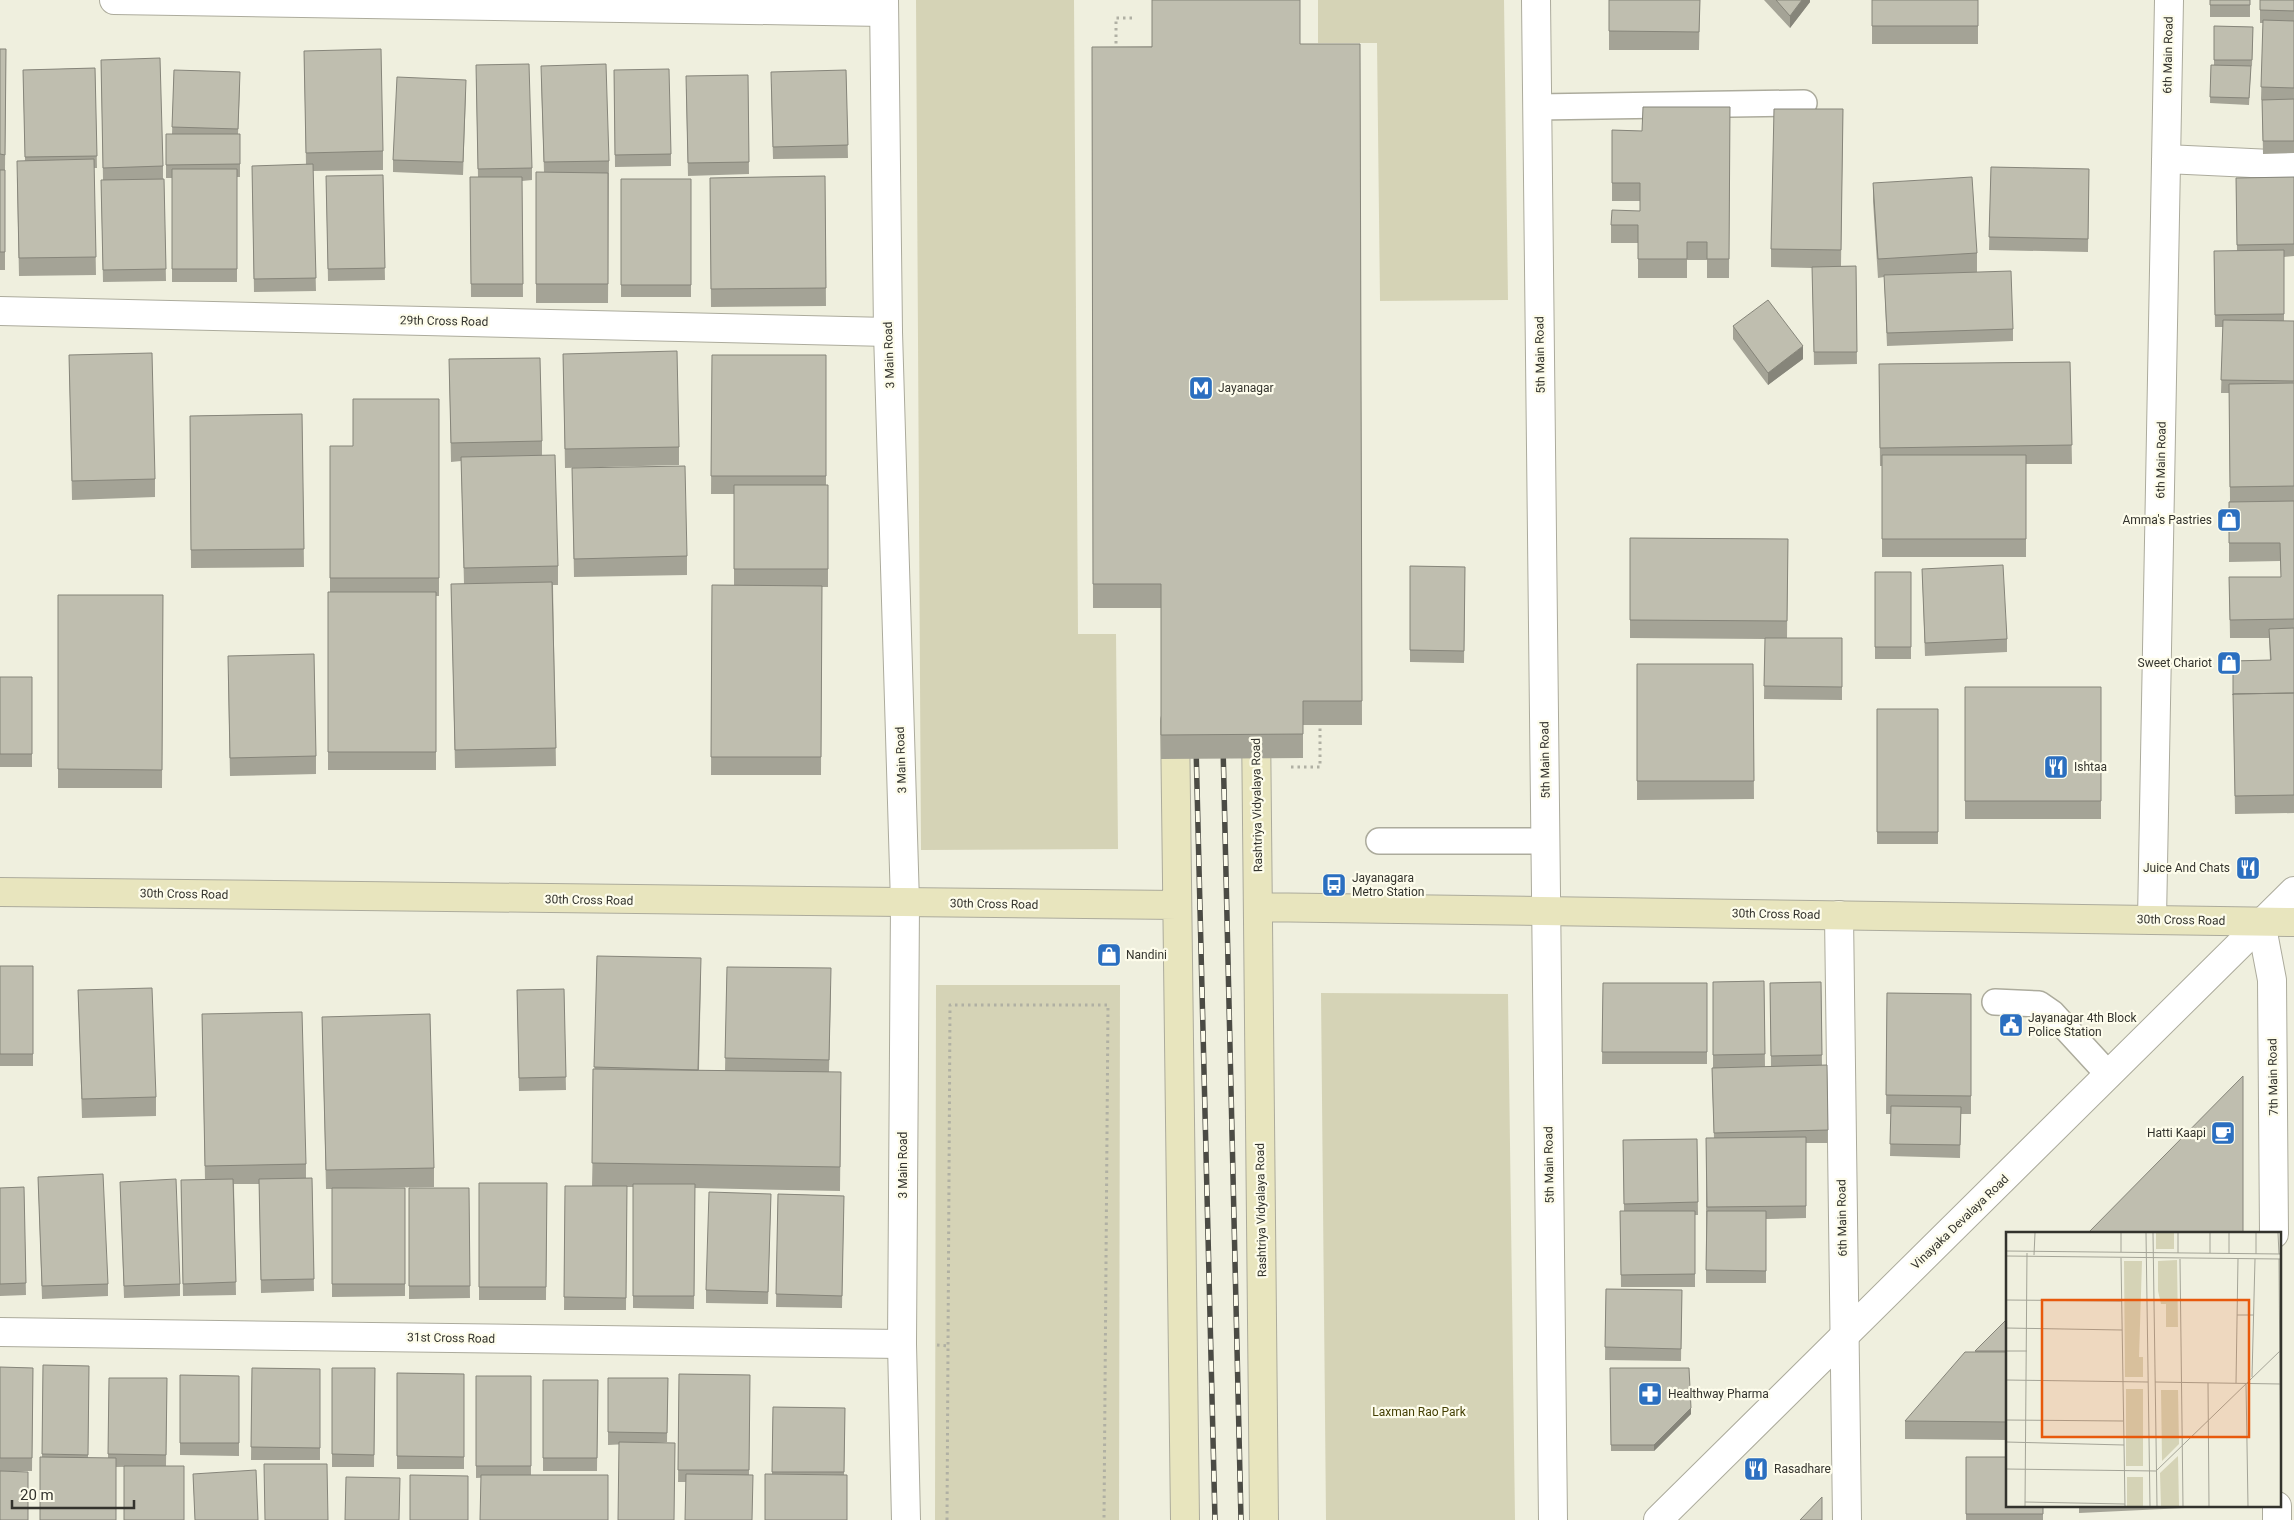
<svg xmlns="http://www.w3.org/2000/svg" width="2294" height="1520" viewBox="0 0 2294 1520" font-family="Roboto,sans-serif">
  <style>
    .green { fill: #d5d3b6 }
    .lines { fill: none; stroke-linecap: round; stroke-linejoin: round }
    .service-casing { stroke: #acab9c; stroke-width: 28 }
    .minor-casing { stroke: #acab9c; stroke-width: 30 }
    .tertiary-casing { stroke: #acab9c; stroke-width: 30 }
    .secondary-casing { stroke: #acab9c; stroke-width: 30 }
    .path { stroke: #b0b0a3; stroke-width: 3; stroke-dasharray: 2.5 4; stroke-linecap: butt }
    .service { stroke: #fff; stroke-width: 25 }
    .minor { stroke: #fff; stroke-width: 28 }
    .tertiary { stroke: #fff; stroke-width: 28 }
    .secondary { stroke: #e8e5be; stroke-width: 28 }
    .rail-casing { stroke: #4b4b44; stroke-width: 5.5 }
    .rail { stroke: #fdfceb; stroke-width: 4; stroke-dasharray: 11; stroke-linecap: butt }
    .wall { fill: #a4a396 }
    .shaded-wall { fill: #86857a }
    .building { fill: #bfbeaf; stroke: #86857a }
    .labels { text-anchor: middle; stroke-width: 4.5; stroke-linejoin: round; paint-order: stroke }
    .street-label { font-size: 12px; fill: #33332d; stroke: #fdfceb }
    .poi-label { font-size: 12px; fill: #33332d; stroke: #fdfceb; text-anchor: start }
    .park-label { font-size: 12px; fill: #443f03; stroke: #fdfceb }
    .inset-road { fill: none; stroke: #a4a497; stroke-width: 1 }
    .view { fill: #e8590c; fill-opacity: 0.15; stroke: #e8590c; stroke-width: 2.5 }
    .inset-edge { fill: none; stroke: #33332d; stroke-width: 2.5 }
  </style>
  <rect width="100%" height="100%" fill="#efefde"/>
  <!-- green -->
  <path class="green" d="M916 0H1074L1078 634H1116L1118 849 921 850Z
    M1318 0H1504L1508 300 1380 301 1377 43H1318Z
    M936 985H1120L1119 1520H935Z
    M1321 993 1508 994 1515 1520H1326Z"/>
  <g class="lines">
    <defs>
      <path id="service" d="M1537 107 1804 103
        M1379 841H1546
        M1995 1002 2039 1004 2052 1013 2109 1075"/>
      <path id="minor" d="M114 0 884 12
        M2166 159 2294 165
        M0 311 888 332
        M1839 915 1847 1520
        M2152 920 2169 0
        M2261 922 2272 980 2274 1234
        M0 1332 902 1344
        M2277 1506V1520"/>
      <path id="tertiary" d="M884 0 888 332 905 903 902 1344 906 1520
        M1536 0 1553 1520
        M1658 1520 2294 891"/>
      <path id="secondary" d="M1175 721 1185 1520
        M1256 722 1264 1520
        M0 892 1177 905
        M1259 907 2294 922"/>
    </defs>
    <!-- service casing -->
    <use href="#service" class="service-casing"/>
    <!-- minor casing -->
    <use href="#minor" class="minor-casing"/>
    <!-- tertiary casing -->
    <use href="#tertiary" class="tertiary-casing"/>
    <!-- secondary casing -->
    <use href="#secondary" class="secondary-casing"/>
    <!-- path -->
    <path class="path" d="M1116 50V18H1132
      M1291 767H1320V722
      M937 1345 948 1346
      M947 1520 950 1005H1108L1104 1520"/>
    <!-- service -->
    <use href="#service" class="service"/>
    <!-- minor -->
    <use href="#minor" class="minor"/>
    <!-- tertiary -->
    <use href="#tertiary" class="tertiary"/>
    <!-- secondary -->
    <use href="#secondary" class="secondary"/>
    <defs>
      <path id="rail" d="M1196 745 1215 1520
        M1223 745 1241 1520"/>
    </defs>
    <!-- rail casing -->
    <use href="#rail" class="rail-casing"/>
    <!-- rail -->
    <use href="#rail" class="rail"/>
  </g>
  <!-- wall -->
  <path class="wall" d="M1609 0H1700L1699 50H1609Z
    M1764 0H1810V2L1790 28Z
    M1872 0H1978V44H1872Z
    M2210 0H2250V17H2210Z
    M2260 0H2294V153L2263 154 2262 100H2267H2261L2263 23H2260Z
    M2214 26 2253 27 2252 66H2239H2251L2249 105 2210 103 2211 65H2214Z
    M1360 44 1362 725H1303V758L1161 759V608H1093L1092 47Z
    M0 49H6L5 170V270H0Z
    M304 51 383 151V170L313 171 316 291 254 292 252 166 306 165Z
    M101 60 163 166V179H164L166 281 103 282 101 180H103Z
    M95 68 97 168H94L96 275 19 276 17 179 25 160 23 70Z
    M174 70 240 85 238 134H240V177H237V282H172V178H166V134H172Z
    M614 70 671 154V166L615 167Z
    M846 70 848 158 773 159 771 84Z
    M748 75 749 174 688 176 686 89Z
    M476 78 532 168V180L522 181 523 297H471L470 177H478Z
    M541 78 609 161 608 303H536V172H544Z
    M466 92 463 175 393 172V160Z
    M1730 107 1729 278H1707V260H1687V278H1638V243H1611V225L1640 211V201H1612V130L1642 131Z
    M1843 109 1841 266H1856L1857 364 1814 365 1812 268 1771 267V249Z
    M1991 167 2089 169 2088 252 1989 250Z
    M383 175 385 280 328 281 326 176Z
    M825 176 826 306 711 307 710 178Z
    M2294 177V256L2284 257V321H2294V813L2235 814 2233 661 2270 660 2269 638H2230L2229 577H2281L2280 561 2229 562V502L2230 501 2229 393H2221L2223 327H2215L2214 251H2237L2236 178Z
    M621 179H691V297H621Z
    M1873 183 1977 253V272L2013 329V341L1887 346 1884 277 1878 278 1873 201Z
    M1733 326 1803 359 1768 385 1733 339Z
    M563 354 679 447V465L565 468Z
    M69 355 155 479V497L72 500Z
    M712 355H826V485H828V587H822L821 775H711L712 585H734V494H711Z
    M449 359 542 441V455L558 566V585H553L556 766 455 768 451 584H464L461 461 451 462Z
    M2070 362 2072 464H2026V557H1882V466H1880L1879 364Z
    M439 399V596H436V770H328V592H330V446H353Z
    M302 414 304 567 191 568 190 416Z
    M572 468 687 556V575L574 577Z
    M1630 538 1788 539 1787 638H1842V700L1764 699 1765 639 1630 638Z
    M1410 566 1465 567 1464 663 1410 662Z
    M1922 569 2007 639V652L1925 656Z
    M1875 572H1911V659H1875Z
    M58 595H163L162 788H58Z
    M1637 664H1753L1754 799 1637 800Z
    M228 674 316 756V774L230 776Z
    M0 677H32V767H0Z
    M1965 687H2101V819H1965Z
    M1877 709H1938V844H1877Z
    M597 956 701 976 699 1070 725 1071 727 967 831 986 829 1072 841 1096 840 1191 695 1188 694 1309 633 1308V1187H627L626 1310H564L565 1186H592Z
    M0 966H33V1066H0Z
    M1764 981 1765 1067H1771L1770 983 1821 982 1822 1065H1827L1828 1143H1806V1218L1766 1219V1283H1706V1138H1714L1712 1080V1068H1713V982Z
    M1603 983H1707V1064H1602Z
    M564 989 566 1090 519 1091 517 990Z
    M78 990 156 1097V1116L82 1118Z
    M1887 993 1971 994V1114H1961L1960 1158 1890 1156 1891 1114H1886Z
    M202 1014 306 1164V1178H312L314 1291 261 1293 259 1184H234L236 1295 183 1296 181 1180H205Z
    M322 1017 434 1168V1187L356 1188H405V1296L332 1297V1189H326Z
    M1697 1139 1698 1215H1695V1287H1621L1620 1211H1624L1623 1140Z
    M38 1177 108 1284V1296L42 1299Z
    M120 1182 180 1284V1296L124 1298Z
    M479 1183H547L546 1300H479Z
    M24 1187 26 1295 0 1296V1188Z
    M409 1188H469L470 1298 409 1299Z
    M771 1194 768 1304 706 1303V1290Z
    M778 1194 844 1196 842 1308 776 1307Z
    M1606 1289 1682 1290 1681 1361 1605 1360Z
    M2008 1318V1440L1905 1439V1421L1975 1352V1351Z
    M43 1365 89 1366 88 1458H108L109 1378H167L166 1466 116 1467 42 1457Z
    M0 1367 33 1368 32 1471H0Z
    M252 1368 320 1369V1460H251Z
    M332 1368H375L374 1467H332Z
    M1610 1368 1691 1414 1654 1451H1611Z
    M397 1373 464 1374V1469H397Z
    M679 1374 750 1375 749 1475 686 1482H678Z
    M180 1375 239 1376V1456L180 1455Z
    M476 1376H531V1475L476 1478Z
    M608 1378H668L667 1442 608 1445Z
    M543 1380H598L597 1471H543Z
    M773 1407 845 1408 844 1475 772 1474Z
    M1966 1457 2043 1506V1520H1966Z
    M193 1474 258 1520H195Z
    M2079 1506H2206V1507L2079 1513Z"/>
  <!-- shaded-wall -->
  <path class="shaded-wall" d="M1802 0H1810V2L1790 28V16Z
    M1803 346V359L1768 385V373Z
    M1691 1408V1414L1654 1451V1445Z"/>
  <!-- building -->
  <path class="building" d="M1152 0H1300V44H1360L1362 701H1303V734L1161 735V584H1093L1092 47H1152Z
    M1609 0H1700L1699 32 1609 31Z
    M1776 0H1802L1790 16Z
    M1872 0H1978V26H1872Z
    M2210 0H2250V5H2210Z
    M2260 0H2294V11L2260 10Z
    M2263 20 2294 21V88L2261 87Z
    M2214 26 2253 27 2252 60H2214Z
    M0 49H6L5 155 0 154Z
    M381 49 383 151 306 153 304 51Z
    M160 58 163 166 103 168 101 60Z
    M529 64 532 168 478 169 476 65Z
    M606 64 609 161 544 162 541 66Z
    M2211 65 2251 66 2249 98 2210 97Z
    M95 68 97 156 25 157 23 70Z
    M669 69 671 154 615 155 614 70Z
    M174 70 240 72 238 129 172 127Z
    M846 70 848 145 773 147 771 72Z
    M748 75 749 162 688 163 686 76Z
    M397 77 466 80 463 162 393 160Z
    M2294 99V141H2263L2262 100Z
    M1643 107H1730L1729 259H1707V242H1687V259H1638V225H1611L1612 210 1640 211V183H1612V130L1642 131Z
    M1774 109H1843L1841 250 1771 249Z
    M166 134H240V164L166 165Z
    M94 159 96 257 19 258 17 161Z
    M313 164 316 278 254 279 252 166Z
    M1991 167 2089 169 2088 239 1989 237Z
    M172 169H237V269H172Z
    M0 170H5V252H0Z
    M536 172 608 173V284H536Z
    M383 175 385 268 328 269 326 176Z
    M825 176 826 288 711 289 710 178Z
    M470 177H522L523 284H471Z
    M1972 177 1977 253 1878 259 1873 183Z
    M2294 177V244L2237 245 2236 178Z
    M164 179 166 269 103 270 101 180Z
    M621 179H691V285H621Z
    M2284 250V314L2215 315 2214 251Z
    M1856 266 1857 352H1814L1812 267Z
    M2011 271 2013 329 1887 333 1884 275Z
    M1768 300 1803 346 1768 373 1733 326Z
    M2223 320 2294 321V381L2221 380Z
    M677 351 679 447 565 449 563 354Z
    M152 353 155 479 72 481 69 355Z
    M712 355H826V476H711Z
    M540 358 542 441 451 443 449 359Z
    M2070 362 2072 445 1880 448 1879 364Z
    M2294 383V486L2230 487 2229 384Z
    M353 399H439V578H330V446H353Z
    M302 414 304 549 191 550 190 416Z
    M555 455 558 566 464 568 461 457Z
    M1882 455H2026V539H1882Z
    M685 466 687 556 574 559 572 468Z
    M734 485H828V569H734Z
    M2294 501V619L2230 620 2229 577H2281L2280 543H2229V502Z
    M1630 538 1788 539 1787 621 1630 620Z
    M2003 565 2007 639 1925 643 1922 569Z
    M1410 566 1465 567 1464 651 1410 650Z
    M1875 572H1911V647H1875Z
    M552 582 556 748 455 750 451 584Z
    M712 585 822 586 821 757H711Z
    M328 592H436V752H328Z
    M58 595H163L162 770 58 769Z
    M2294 628V693L2233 694V695V661L2271 660 2269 629Z
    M1765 638H1842V687L1764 686Z
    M314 654 316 756 230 758 228 656Z
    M1637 664H1753L1754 781H1637Z
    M0 677H32V754H0Z
    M1965 687H2101V801H1965Z
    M2294 693V795L2235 796 2233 694Z
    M1877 709H1938V832H1877Z
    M597 956 701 958 698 1070 594 1067Z
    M0 966H33V1054H0Z
    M727 967 831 968 829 1060 725 1058Z
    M1764 981 1765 1054 1713 1055V982Z
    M1821 982 1822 1055 1771 1056 1770 983Z
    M1603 983H1707V1052H1602Z
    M152 988 156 1097 82 1099 78 990Z
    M564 989 566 1077 519 1078 517 990Z
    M1887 993 1971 994V1096L1886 1095Z
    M302 1012 306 1164 205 1166 202 1014Z
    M430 1014 434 1168 326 1170 322 1017Z
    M1827 1065 1828 1130 1714 1133 1712 1068Z
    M593 1069 841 1072 840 1167 592 1163Z
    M2243 1076V1234H2087Z
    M1891 1106 1961 1107 1960 1145 1890 1144Z
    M1806 1137V1206L1707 1207 1706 1138Z
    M1697 1139 1698 1202 1624 1204 1623 1140Z
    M103 1174 108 1284 42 1286 38 1177Z
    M312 1178 314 1279 261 1280 259 1179Z
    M176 1179 180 1284 124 1286 120 1182Z
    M233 1179 236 1282 183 1284 181 1180Z
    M479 1183H547L546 1287H479Z
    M633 1184H695L694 1296H633Z
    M565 1186H627L626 1298 564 1297Z
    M24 1187 26 1283 0 1284V1188Z
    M332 1188H405V1284H332Z
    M409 1188H469L470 1286H409Z
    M709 1192 771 1194 768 1292 706 1290Z
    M778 1194 844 1196 842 1296 776 1294Z
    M1620 1211H1695V1274L1621 1275Z
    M1707 1211H1766V1271L1706 1270Z
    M1606 1289 1682 1290 1681 1349 1605 1347Z
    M2008 1318V1351H1975Z
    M1965 1352H2008V1422L1905 1421Z
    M43 1365 89 1366 88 1455 42 1454Z
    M0 1367 33 1368 32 1458H0Z
    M252 1368 320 1369V1448L251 1447Z
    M332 1368H375L374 1455 332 1454Z
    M1610 1368H1689L1691 1408 1654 1445H1611Z
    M397 1373 464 1374V1457L397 1456Z
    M679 1374 750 1375 749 1470H678Z
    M180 1375 239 1376V1443H180Z
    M476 1376H531V1466H476Z
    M109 1378H167L166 1455 108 1454Z
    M608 1378H668L667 1433 608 1432Z
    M543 1380H598L597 1458H543Z
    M773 1407 845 1408 844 1472H772Z
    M619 1442 675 1443 674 1520H618Z
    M40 1457 116 1458V1520H40Z
    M1966 1457H2008V1506H2043V1514H1966Z
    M264 1464H327L328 1520H265Z
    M124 1466H184V1520H124Z
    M256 1470 258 1520H195L193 1474Z
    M0 1471 28 1472V1520H0Z
    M686 1474 753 1475 752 1520H685Z
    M765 1474 847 1475V1520H765Z
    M410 1475 468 1476V1520H410Z
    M481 1475H608V1520H480Z
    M346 1477 400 1478 399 1520H345Z
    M1822 1497V1520H1800Z"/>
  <!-- icons -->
  <defs>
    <symbol id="metro-square" viewBox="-11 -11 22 22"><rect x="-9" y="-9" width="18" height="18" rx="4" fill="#2b6fc0" stroke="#fdfceb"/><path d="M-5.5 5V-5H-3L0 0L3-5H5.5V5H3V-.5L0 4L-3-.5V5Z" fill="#fff"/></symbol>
    <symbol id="shop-square" viewBox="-11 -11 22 22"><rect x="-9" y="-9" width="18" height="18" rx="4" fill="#2b6fc0" stroke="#fdfceb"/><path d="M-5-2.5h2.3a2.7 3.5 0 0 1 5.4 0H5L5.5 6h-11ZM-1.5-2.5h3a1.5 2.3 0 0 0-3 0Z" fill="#fff"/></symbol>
    <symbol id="restaurant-square" viewBox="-11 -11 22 22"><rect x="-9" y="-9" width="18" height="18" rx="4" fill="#2b6fc0" stroke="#fdfceb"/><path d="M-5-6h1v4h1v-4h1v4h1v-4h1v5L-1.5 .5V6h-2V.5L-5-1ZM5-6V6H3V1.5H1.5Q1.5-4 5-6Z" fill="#fff"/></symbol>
    <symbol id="bus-square" viewBox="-11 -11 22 22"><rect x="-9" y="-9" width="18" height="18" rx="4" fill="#2b6fc0" stroke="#fdfceb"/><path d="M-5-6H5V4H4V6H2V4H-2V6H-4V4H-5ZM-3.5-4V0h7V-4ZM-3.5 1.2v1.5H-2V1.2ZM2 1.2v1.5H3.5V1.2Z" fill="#fff"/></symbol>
    <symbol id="civic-square" viewBox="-11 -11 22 22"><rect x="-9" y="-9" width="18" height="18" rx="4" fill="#2b6fc0" stroke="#fdfceb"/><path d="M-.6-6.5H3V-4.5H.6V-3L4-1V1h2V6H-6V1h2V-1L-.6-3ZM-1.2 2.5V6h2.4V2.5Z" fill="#fff"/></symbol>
    <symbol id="cafe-square" viewBox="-11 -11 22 22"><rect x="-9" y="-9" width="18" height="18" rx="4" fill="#2b6fc0" stroke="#fdfceb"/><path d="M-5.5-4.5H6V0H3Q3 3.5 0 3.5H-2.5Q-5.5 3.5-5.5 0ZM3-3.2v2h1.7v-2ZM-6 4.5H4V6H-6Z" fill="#fff"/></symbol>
    <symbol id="pharmacy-square" viewBox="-11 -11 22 22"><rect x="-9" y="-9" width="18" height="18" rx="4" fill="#2b6fc0" stroke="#fdfceb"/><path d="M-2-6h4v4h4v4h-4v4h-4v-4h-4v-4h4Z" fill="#fff"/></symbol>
  </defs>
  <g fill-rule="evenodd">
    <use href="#metro-square" x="1187" y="374" width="28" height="28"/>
    <use href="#shop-square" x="2215" y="506" width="28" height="28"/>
    <use href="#shop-square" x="2215" y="649" width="28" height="28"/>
    <use href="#restaurant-square" x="2042" y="753" width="28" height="28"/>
    <use href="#restaurant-square" x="2234" y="854" width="28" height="28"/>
    <use href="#bus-square" x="1320" y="871" width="28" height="28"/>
    <use href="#shop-square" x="1095" y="941" width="28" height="28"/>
    <use href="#civic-square" x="1997" y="1011" width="28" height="28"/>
    <use href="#cafe-square" x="2209" y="1119" width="28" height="28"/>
    <use href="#pharmacy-square" x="1636" y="1380" width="28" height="28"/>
    <use href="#restaurant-square" x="1742" y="1455" width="28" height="28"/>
  </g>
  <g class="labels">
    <!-- street labels -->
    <g class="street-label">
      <text transform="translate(2168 55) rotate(-89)" y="4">6th Main Road</text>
      <text transform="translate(444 321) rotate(1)" y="4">29th Cross Road</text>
      <text transform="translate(889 355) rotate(-92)" y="4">3 Main Road</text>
      <text transform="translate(1540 355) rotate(-91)" y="4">5th Main Road</text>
      <text transform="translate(2161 460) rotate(-89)" y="4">6th Main Road</text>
      <text transform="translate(901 760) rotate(-92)" y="4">3 Main Road</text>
      <text transform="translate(1545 760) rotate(-91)" y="4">5th Main Road</text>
      <text transform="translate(1257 805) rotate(-91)" y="4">Rashtriya Vidyalaya Road</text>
      <text transform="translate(184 894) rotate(1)" y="4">30th Cross Road</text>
      <text transform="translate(589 900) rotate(1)" y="4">30th Cross Road</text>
      <text transform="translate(994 904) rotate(1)" y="4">30th Cross Road</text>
      <text transform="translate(1776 914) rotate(1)" y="4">30th Cross Road</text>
      <text transform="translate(2181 920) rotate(1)" y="4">30th Cross Road</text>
      <text transform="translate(2273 1077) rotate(-91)" y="4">7th Main Road</text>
      <text transform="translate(903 1165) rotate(-90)" y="4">3 Main Road</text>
      <text transform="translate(1549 1165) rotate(-91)" y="4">5th Main Road</text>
      <text transform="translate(1261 1210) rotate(-91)" y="4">Rashtriya Vidyalaya Road</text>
      <text transform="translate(1842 1218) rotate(-91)" y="4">6th Main Road</text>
      <text transform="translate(1960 1222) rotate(-44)" y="4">Vinayaka Devalaya Road</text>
      <text transform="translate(451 1338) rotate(1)" y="4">31st Cross Road</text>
    </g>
    <!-- poi labels -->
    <g class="poi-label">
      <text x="1218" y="392">Jayanagar</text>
      <text x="2212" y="524" text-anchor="end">Amma's Pastries</text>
      <text x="2212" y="667" text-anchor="end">Sweet Chariot</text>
      <text x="2074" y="771">Ishtaa</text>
      <text x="2230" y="872" text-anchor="end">Juice And Chats</text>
      <text x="1352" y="882">Jayanagara<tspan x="1352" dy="14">Metro Station</tspan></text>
      <text x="1126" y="959">Nandini</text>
      <text x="2028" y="1022">Jayanagar 4th Block<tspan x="2028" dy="14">Police Station</tspan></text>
      <text x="2206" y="1137" text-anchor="end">Hatti Kaapi</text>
      <text x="1668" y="1398">Healthway Pharma</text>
      <text x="1774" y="1473">Rasadhare</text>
    </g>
    <!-- park labels -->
    <g class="park-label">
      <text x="1419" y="1416">Laxman Rao Park</text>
    </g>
  </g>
  <!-- overview -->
  <g transform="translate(2006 1232)">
    <rect width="275" height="275" fill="#efefde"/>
    <path d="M150 1H168V17H150ZM171 28 172 95H160V72H155L152 59V29ZM118 29H136L133 125H137V145H119ZM120 157H137V234H120ZM155 158H172L173 212 156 229ZM172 224 173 274H155L154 241ZM121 245H137V274H121Z" fill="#d5d3b6"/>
    <path class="inset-road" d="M115 1V20M140 1 144 274M147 1 151 274M172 1V21M250 1V22M272 1 273 22M0 19 275 22M204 21V1M223 21V1M28 23 29 1M0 24 275 27M115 26 119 274M174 27 177 274M273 27 275 274M0 68 116 69M231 83H248M0 96 116 98M0 119H21M246 145 249 27M0 148 142 150M149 150 275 152M202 151 203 274M230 151 232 27M240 151 242 274M0 188 117 189M0 210 118 213M0 237 150 239 275 118M19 270 119 272M19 274 21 21"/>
    <path class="view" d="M36 68H243V205H36Z"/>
    <rect width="275" height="275" class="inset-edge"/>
  </g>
  <!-- scale -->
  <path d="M12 1500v8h122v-8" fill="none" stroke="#33332d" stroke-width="2.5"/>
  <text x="20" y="1500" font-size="15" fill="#33332d" stroke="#fdfceb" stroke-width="4" paint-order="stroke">20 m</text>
</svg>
